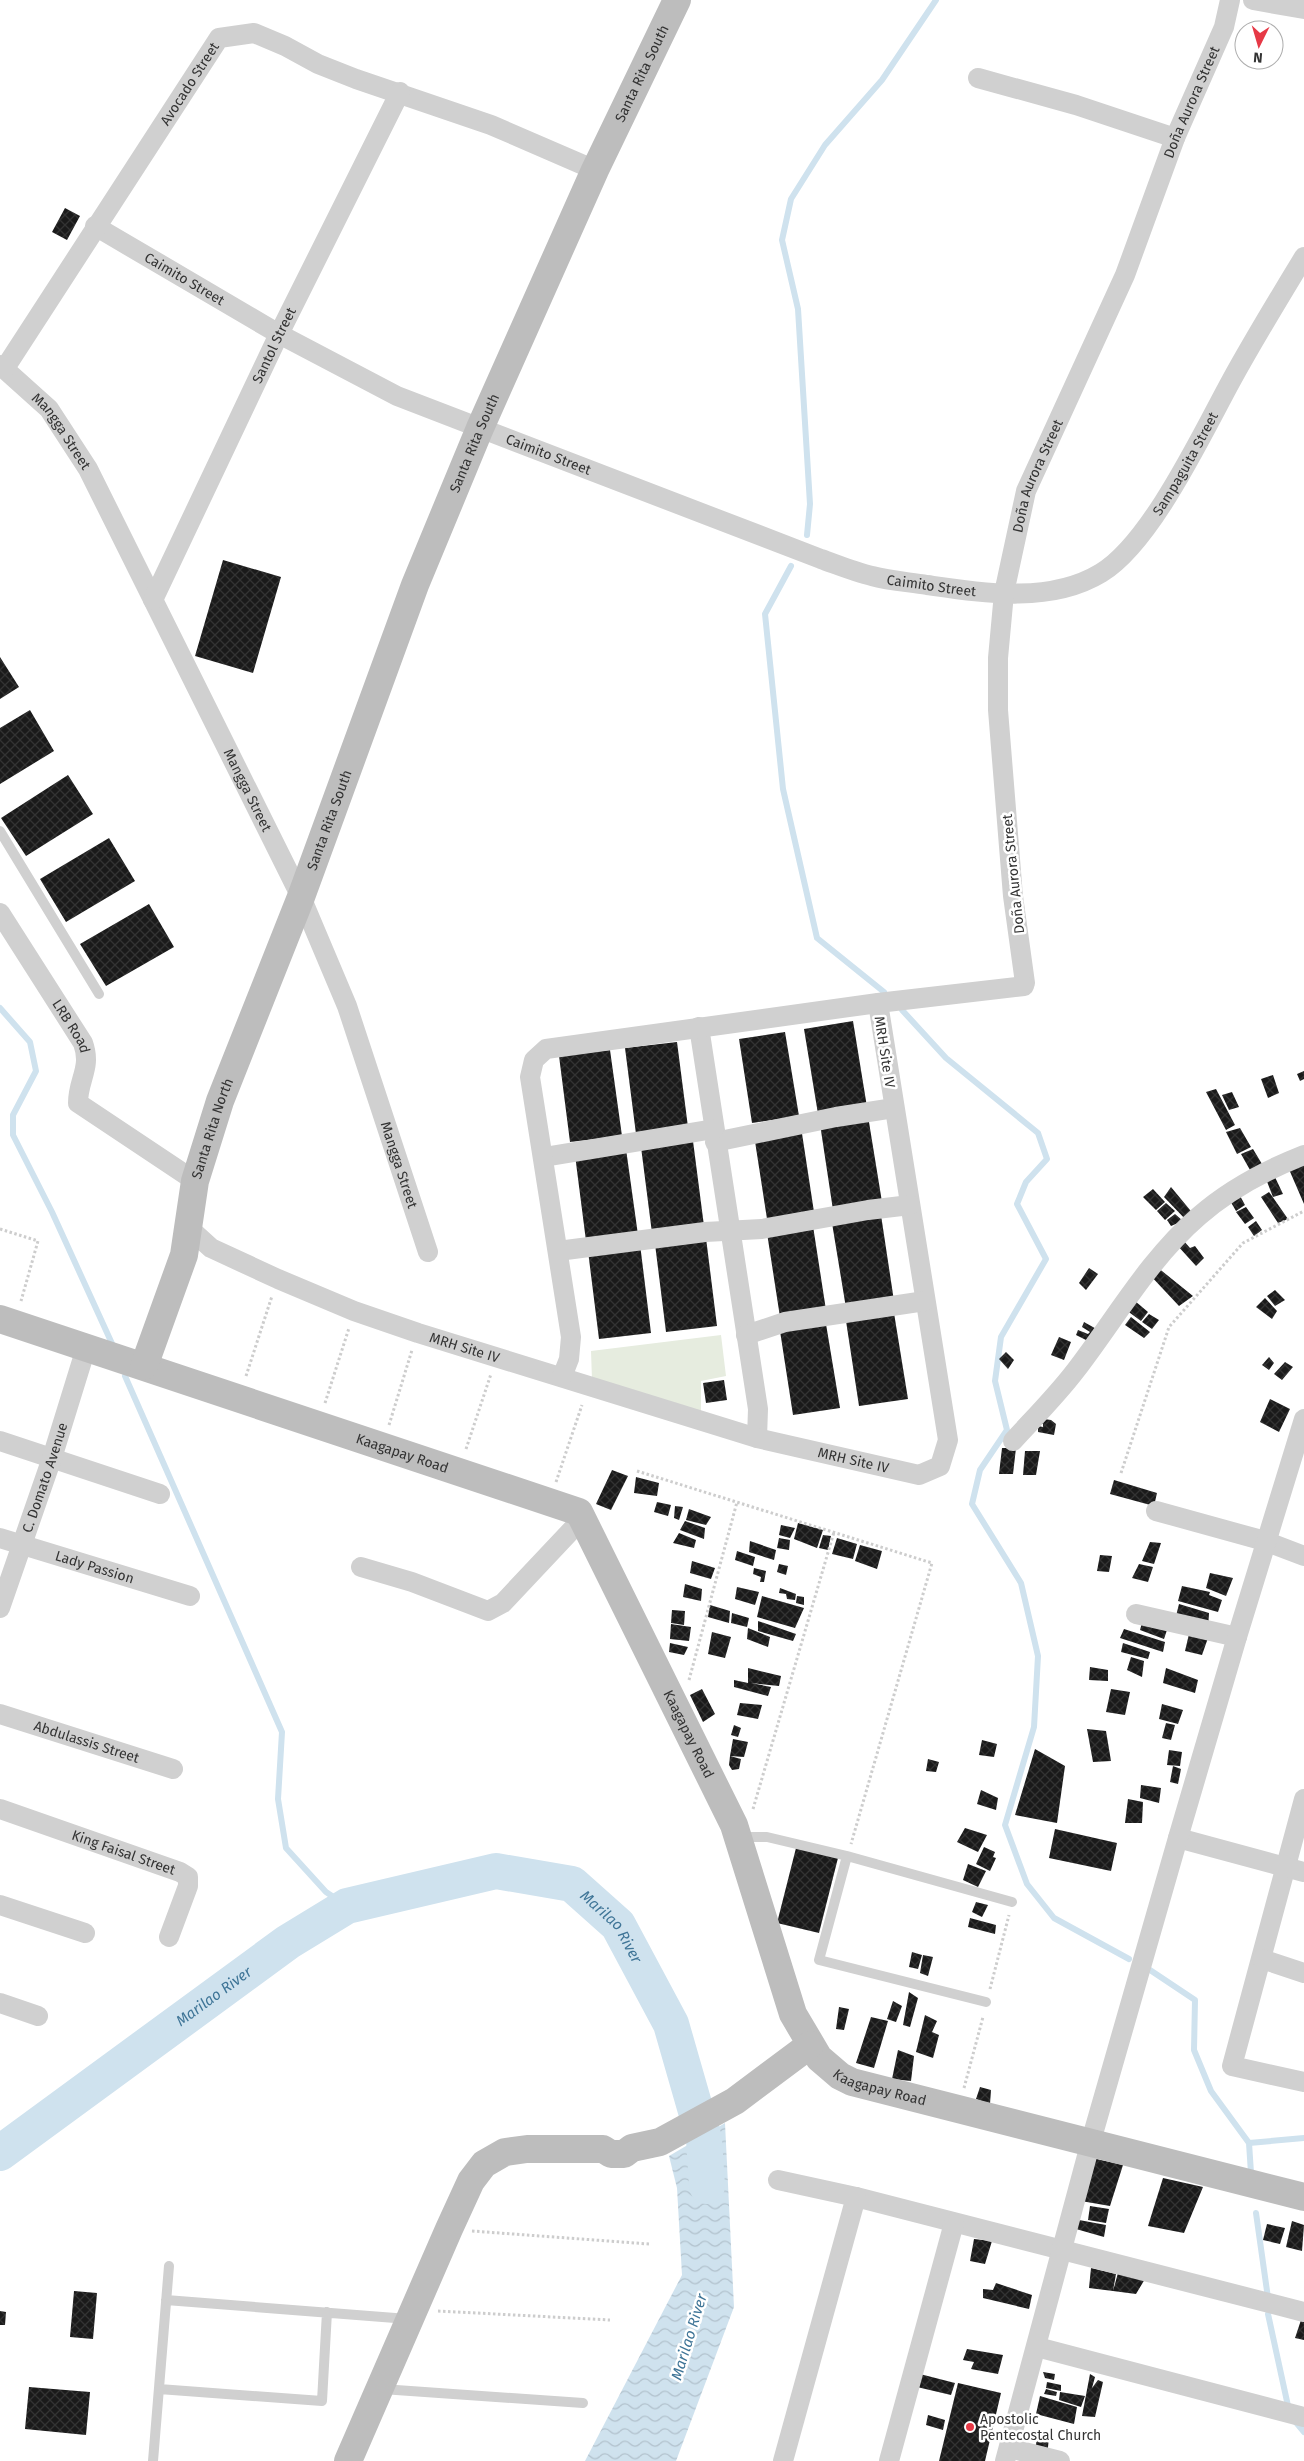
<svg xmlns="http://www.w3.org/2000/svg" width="1304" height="2461" viewBox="0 0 1304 2461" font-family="'Fira Sans',sans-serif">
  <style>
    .garden { fill: #e6ecdf }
    .water { fill: url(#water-waves) }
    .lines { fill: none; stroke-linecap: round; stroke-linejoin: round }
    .stream { stroke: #cfe2ee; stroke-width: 6 }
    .river { stroke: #cfe2ee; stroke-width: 36 }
    .building { fill: url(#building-cross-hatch) }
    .path { stroke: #cdcdcd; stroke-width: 3; stroke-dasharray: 2.5 2.5; stroke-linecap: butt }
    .lane { stroke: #d0d0d0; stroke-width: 10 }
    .street { stroke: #d0d0d0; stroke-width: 20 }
    .secondary { stroke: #bdbdbd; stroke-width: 28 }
    .poi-dot { fill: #e63946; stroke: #fff; stroke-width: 2 }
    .labels { text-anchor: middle; stroke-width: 5; stroke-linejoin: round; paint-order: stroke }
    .street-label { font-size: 14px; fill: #333; stroke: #fff }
    .poi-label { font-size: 14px; fill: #333; stroke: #fff; text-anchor: start }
    .water-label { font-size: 15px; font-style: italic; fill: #3f7597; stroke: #fff }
  </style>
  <defs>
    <pattern id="water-waves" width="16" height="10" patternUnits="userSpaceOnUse" patternTransform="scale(1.25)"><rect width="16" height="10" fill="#cfe2ee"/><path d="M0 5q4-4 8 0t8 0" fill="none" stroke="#b2c2cd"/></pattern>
    <pattern id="building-cross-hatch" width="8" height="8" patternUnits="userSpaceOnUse" patternTransform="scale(1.25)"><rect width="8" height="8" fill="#1a1a1a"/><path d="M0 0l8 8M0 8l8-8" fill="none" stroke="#333"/></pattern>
  </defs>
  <rect width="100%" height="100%" fill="#fff"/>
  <!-- garden -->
  <path class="garden" d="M721 1335 726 1376 701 1381V1412L592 1380 591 1351Z"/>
  <!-- water -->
  <path class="water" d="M725 2123 734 2307 676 2461H585L682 2275 677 2188 669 2156Z"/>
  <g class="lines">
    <!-- stream -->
    <path class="stream" d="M807 535 810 504 798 309 782 240 791 199 825 145 882 80 936 0
      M791 566 765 614 783 789 817 938 884 992
      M0 1008 30 1042 36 1071 13 1115V1135L52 1212 114 1348
      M902 1010 946 1058 1038 1133 1047 1159 1026 1182 1017 1204 1046 1259 1001 1337 995 1381 1007 1430 980 1470 972 1504 1021 1583 1038 1656 1034 1727 1005 1825 1027 1884 1054 1918 1129 1959
      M125 1376 282 1732 278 1799 286 1848 326 1892 347 1906
      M1150 1970 1195 2000 1194 2050 1211 2091 1249 2143 1251 2173
      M1249 2143 1304 2138
      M1256 2213 1268 2298
      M1268 2314 1288 2406
      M1294 2420 1304 2432"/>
    <!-- river -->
    <path class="river" id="s1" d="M0 2153 288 1942 347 1906 496 1871 572 1884 618 1925 671 2024 704 2139 707 2186"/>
  </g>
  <!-- building -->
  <path class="building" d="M65 208 80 216 67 240 52 232Z
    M223 560 281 577 253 673 195 656Z
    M0 657 19 687 0 699Z
    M30 710 54 751 0 784V728Z
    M68 775 93 814 26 856 1 818Z
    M109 838 135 881 66 922 40 879Z
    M149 904 174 947 106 986 80 944Z
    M853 1021 867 1107 818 1114 804 1029Z
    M785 1032 799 1116 752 1123 739 1039Z
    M677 1042 688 1127 636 1134 625 1048Z
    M610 1050 622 1136 570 1142 559 1056Z
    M1304 1071V1079L1300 1081 1297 1074Z
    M1273 1075 1279 1093 1268 1098 1261 1079Z
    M1216 1089 1235 1125 1226 1130 1206 1092Z
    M1232 1092 1239 1107 1229 1110 1222 1095Z
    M868 1116 882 1202 833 1210 820 1124Z
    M801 1127 814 1212 767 1219 754 1135Z
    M1240 1128 1251 1147 1237 1154 1226 1132Z
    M693 1141 704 1226 652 1233 641 1147Z
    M626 1149 638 1235 586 1241 575 1155Z
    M1253 1149 1262 1164 1250 1170 1241 1154Z
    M1302 1162 1304 1166V1204L1288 1167Z
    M1274 1175 1283 1194 1273 1197 1266 1179Z
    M1171 1187 1195 1216 1188 1222 1164 1197Z
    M1153 1189 1165 1202 1156 1210 1143 1197Z
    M1238 1192 1245 1205 1236 1211 1229 1199Z
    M1269 1192 1272 1196 1288 1219 1278 1223 1261 1197Z
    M1166 1203 1175 1211 1165 1220 1157 1211Z
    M1246 1207 1254 1218 1245 1224 1236 1212Z
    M1175 1214 1183 1221 1171 1226 1167 1220Z
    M881 1215 894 1301 846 1308 832 1223Z
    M1256 1221 1262 1230 1254 1236 1248 1227Z
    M813 1226 826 1310 780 1317 767 1233Z
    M706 1238 717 1326 666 1332 655 1244Z
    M1183 1240 1190 1248 1195 1246 1204 1258 1196 1266 1177 1245Z
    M640 1244 651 1333 599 1339 588 1251Z
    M1157 1267 1193 1296 1179 1306 1149 1274Z
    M1089 1268 1098 1274 1086 1290 1079 1283Z
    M1275 1290 1285 1300 1275 1306 1267 1296Z
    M1265 1298 1277 1311 1272 1319 1256 1307Z
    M1135 1301 1148 1312 1141 1321 1126 1310Z
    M894 1313 908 1399 859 1406 846 1321Z
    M1149 1314 1159 1320 1152 1329 1142 1322Z
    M1131 1317 1150 1332 1144 1338 1125 1325Z
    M1084 1322 1100 1331 1094 1344 1076 1335 1078 1330 1088 1334 1090 1332 1082 1327Z
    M826 1324 840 1408 793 1415 780 1331Z
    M1059 1337 1071 1342 1064 1360 1051 1355Z
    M1006 1352 1014 1360 1008 1369 999 1359Z
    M1269 1357 1274 1363 1269 1370 1262 1365Z
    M1285 1362 1293 1367 1282 1380 1274 1374Z
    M724 1380 727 1400 706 1403 703 1383Z
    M1270 1399 1290 1409 1279 1432 1260 1422Z
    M1037 1418 1051 1420 1056 1424 1054 1435 1038 1432V1426L1043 1427V1424H1037Z
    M1002 1448H1016L1013 1474H999Z
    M1025 1451H1040L1036 1475H1023Z
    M612 1470 628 1476 611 1510 596 1504Z
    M636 1477 659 1483 657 1496 634 1493Z
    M1114 1480 1157 1493 1154 1506 1110 1494Z
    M657 1502 671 1505 668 1516 654 1512Z
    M675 1506 683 1507 679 1520 674 1518Z
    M689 1509 711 1517 706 1525 686 1520Z
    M685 1521 705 1528 704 1539 680 1530Z
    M798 1523 823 1530 817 1548 794 1539Z
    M781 1525 795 1528 790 1538 779 1535Z
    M679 1533 696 1540 694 1548 673 1543Z
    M823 1535 831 1536 828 1550 819 1548Z
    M779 1538 790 1540 789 1550 777 1548Z
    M837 1538 857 1544 853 1559 832 1554Z
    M750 1541 776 1550 774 1560 749 1552Z
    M1150 1542 1161 1543 1154 1564 1142 1561Z
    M860 1545 882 1551 877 1569 855 1561Z
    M737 1551 755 1557 753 1566 735 1560Z
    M1100 1555 1112 1556 1109 1572 1097 1571Z
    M692 1561 715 1568 711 1579 690 1573Z
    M779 1564 788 1566 786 1575 777 1572Z
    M1139 1564 1153 1567 1148 1582 1132 1578Z
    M754 1568 766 1571 764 1582H760L761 1577 753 1574Z
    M1210 1573 1233 1578 1226 1596 1206 1588Z
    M685 1584 702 1589 701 1601 683 1597Z
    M1182 1586 1210 1592 1209 1595 1222 1600 1218 1612 1178 1601Z
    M737 1587 759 1592 755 1605 735 1599Z
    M780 1588 796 1594 795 1600 787 1599 786 1594 779 1593Z
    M762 1596 804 1608 795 1628 757 1617Z
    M797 1596 804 1597V1605L796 1603Z
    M1179 1604 1209 1613 1208 1630 1175 1620Z
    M710 1605 730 1611 729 1623 708 1617Z
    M672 1610 685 1611 684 1625 671 1623Z
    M732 1613 749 1618 747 1627 731 1623Z
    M1143 1619 1168 1627 1164 1639 1140 1630Z
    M758 1621 796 1634 793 1641 758 1631Z
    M671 1624 691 1627 689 1641 670 1639Z
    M748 1628 770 1637 768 1647 747 1639Z
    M1124 1629 1165 1642 1163 1652 1120 1638Z
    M712 1632 731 1637 725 1658 708 1654Z
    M1189 1634 1208 1638 1202 1655 1185 1651Z
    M670 1643 688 1647 684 1655 669 1652Z
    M1123 1643 1150 1652 1148 1659 1121 1652Z
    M1131 1657 1144 1661 1142 1677 1127 1670Z
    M1090 1667 1108 1670V1681L1089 1680Z
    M748 1668 781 1676 779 1686 751 1683 771 1687 768 1696 734 1687V1680L748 1683Z
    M1166 1668 1198 1680 1195 1693 1163 1683Z
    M702 1689 715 1714 703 1722 690 1695Z
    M1111 1689 1130 1692 1125 1715 1106 1712Z
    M740 1703 762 1705 758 1719 737 1715Z
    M1162 1704 1183 1710 1178 1724 1159 1719Z
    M1166 1723 1175 1725 1171 1740 1162 1738Z
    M734 1725 741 1728 738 1737 731 1735Z
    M1087 1729 1106 1731 1111 1761 1093 1762Z
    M733 1739 748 1742 744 1757 730 1756 741 1759 739 1769 732 1770 729 1765 730 1756Z
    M982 1740 997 1744 994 1757 979 1755Z
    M1035 1749 1065 1766 1057 1823 1015 1815Z
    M1169 1750 1182 1752 1180 1766 1167 1765Z
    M928 1759 939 1762 936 1772 926 1771Z
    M1173 1766 1181 1769 1178 1784 1170 1782Z
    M1141 1785 1161 1788 1159 1803 1140 1798Z
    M981 1790 998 1798 996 1810 977 1804Z
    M1128 1799 1143 1802 1142 1823H1125Z
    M965 1828 987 1835 978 1852 957 1842Z
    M1055 1829 1117 1843 1111 1871 1049 1858Z
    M984 1847 995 1852 993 1857 996 1858 990 1871 976 1864Z
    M796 1848 838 1858 819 1933 777 1923Z
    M968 1864 986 1871 978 1887 963 1880Z
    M976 1902 988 1905 982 1917 972 1912Z
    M970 1918 996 1925 995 1934 968 1927Z
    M912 1952 922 1955 918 1969 909 1967Z
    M923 1955 933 1957 928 1976 920 1973Z
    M909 1992 918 1998 910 2027 903 2025Z
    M893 2001 902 2006 896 2022 887 2019Z
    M839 2007 849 2009 844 2030 836 2029Z
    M925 2015 937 2021 932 2032 939 2035 933 2058 916 2052Z
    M871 2017 888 2021 874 2068 856 2063Z
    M898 2050 914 2056 911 2081 892 2079Z
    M980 2087 991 2090 990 2104 976 2099Z
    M1092 2158 1123 2165 1110 2206 1081 2201Z
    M1163 2178 1203 2187 1184 2233 1148 2226Z
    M1090 2206 1109 2209 1106 2223 1088 2220Z
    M1079 2220 1106 2225 1104 2237 1076 2229Z
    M1292 2221 1304 2225 1302 2251 1286 2247Z
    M1267 2224 1285 2228 1280 2244 1263 2240Z
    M974 2239 992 2241 985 2264 970 2261Z
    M1091 2268 1116 2274 1113 2291 1118 2273 1145 2279 1136 2294 1113 2291 1089 2288Z
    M996 2283 1032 2295 1029 2309 983 2298V2289L993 2290Z
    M74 2291 97 2293 93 2339 70 2337Z
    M0 2311 6 2312 5 2325H0Z
    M1301 2320 1304 2321V2340L1295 2338Z
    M967 2349 1003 2355 998 2374 971 2369 974 2362 963 2360Z
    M1043 2372 1055 2374 1054 2380 1045 2378Z
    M920 2374 955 2383 951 2395 917 2387Z
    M1090 2374 1095 2377 1092 2388 1098 2380 1103 2382 1095 2417 1082 2416Z
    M1047 2382 1061 2385V2391L1046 2388Z
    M958 2383 1001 2393 985 2461H939Z
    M29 2387 90 2392 86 2435 25 2429Z
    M1046 2389 1057 2392 1056 2396 1044 2394Z
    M1060 2392 1085 2396 1081 2407 1059 2400Z
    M1040 2396 1077 2407 1074 2424 1036 2414Z
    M928 2415 945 2420 943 2430 926 2425Z
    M1038 2434 1049 2437 1047 2457 1034 2454Z"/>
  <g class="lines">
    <!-- path -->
    <path class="path" d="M0 1229 38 1241 21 1301
      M246 1376 272 1296
      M325 1403 349 1328
      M389 1425 412 1350
      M466 1449 491 1374
      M637 1471 932 1563 851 1844
      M1121 1473 1169 1327 1243 1243 1304 1211
      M556 1482 582 1405
      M689 1680 737 1502
      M753 1809 834 1532
      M990 1989 1009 1915
      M964 2088 983 2017
      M472 2231 649 2244
      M438 2311 610 2320"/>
    <!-- lane -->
    <path class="lane" d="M0 831 99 994
      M740 1837H767L847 1856 1012 1902
      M847 1856 819 1960 986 2002
      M166 2300 408 2319
      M159 2389 322 2401 327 2312
      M382 2389 583 2403
      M153 2461 169 2266"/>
    <!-- street -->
    <g class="street">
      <path d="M1253 0 1304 9"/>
      <path d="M978 78 1076 105 1175 138"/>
      <path id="s2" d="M95 226 279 334 397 396 821 559C838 565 855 572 872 576 890 581 909 582 927 585 983 593 1050 604 1101 573 1151 543 1202 434 1231 381 1254 339 1279 298 1304 257"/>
      <path id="s3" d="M0 365 49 409 88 469 301 897 347 1006 428 1252"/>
      <path id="s4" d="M5 368 219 38 254 33 285 46 318 64 356 79 491 125 595 170"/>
      <path id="s5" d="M153 600 279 334 400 92"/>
      <path id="s6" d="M0 913 83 1043C92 1068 78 1079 78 1103L195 1181"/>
      <path id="s7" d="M1025 983 1013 896 998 710V658L1004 593 1026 491 1125 275 1175 138 1224 27 1230 0"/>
      <path d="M699 1027 758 1409 757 1438"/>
      <path d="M715 1142 836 1117 894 1108"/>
      <path d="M544 1157 714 1129"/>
      <path id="s8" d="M190 1229 211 1248 278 1279 354 1311 418 1333 757 1438 919 1475 940 1466 948 1440 878 1003"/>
      <path d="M558 1251 705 1232 762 1229 868 1210 910 1205"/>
      <path d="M746 1335 785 1322 925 1301"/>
      <path d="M562 1377 569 1359 571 1337 530 1077 534 1060 546 1049 878 1003 1024 986"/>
      <path d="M0 1441 160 1494"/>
      <path d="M1013 1441C1034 1418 1057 1395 1076 1370 1116 1318 1149 1259 1199 1216 1230 1189 1266 1170 1304 1155"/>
      <path d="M1156 1511 1265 1541 1304 1556"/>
      <path id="s9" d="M0 1538 190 1596"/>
      <path d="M361 1567 412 1582 488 1611 503 1603 583 1518"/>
      <path id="s10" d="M0 1608 52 1458 86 1348"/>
      <path d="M1136 1614 1237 1637"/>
      <path id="s11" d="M0 1714 173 1769"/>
      <path d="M1304 1799 1232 2066 1304 2082"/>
      <path id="s12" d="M0 1809 180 1872 188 1877V1886L169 1937"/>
      <path d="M1178 1838 1304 1872"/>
      <path d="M0 1905 85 1933"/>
      <path d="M1262 1959 1304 1973"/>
      <path d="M0 2003 38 2016"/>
      <path d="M778 2180 856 2197 1304 2312"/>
      <path d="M1037 2347 1304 2417"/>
      <path d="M1009 2448 1060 2461"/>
      <path d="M783 2461 856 2197"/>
      <path d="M889 2461 954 2223"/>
      <path d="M1005 2461 1091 2141 1178 1838 1237 1637 1304 1419"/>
    </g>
    <!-- secondary -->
    <g class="secondary">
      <path id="s13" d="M0 1319 579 1512 734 1825 793 2014 819 2058 840 2076 852 2082 1304 2197"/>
      <path id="s14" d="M144 1366 184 1255 195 1181 220 1101 301 897 415 585 480 428 595 170 677 0"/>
      <path d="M348 2461 449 2229 471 2181 484 2164 505 2152 527 2149H603L611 2154H624L632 2148 660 2142 735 2101 810 2045"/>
    </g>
  </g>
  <!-- markers -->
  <circle class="poi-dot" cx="970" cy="2427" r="5"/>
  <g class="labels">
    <!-- street labels -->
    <g class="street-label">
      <text dy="5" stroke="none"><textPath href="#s14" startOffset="1388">Santa Rita South</textPath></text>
      <text dy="5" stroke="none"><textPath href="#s4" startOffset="339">Avocado Street</textPath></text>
      <text dy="5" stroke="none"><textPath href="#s7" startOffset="919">Doña Aurora Street</textPath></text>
      <text dy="5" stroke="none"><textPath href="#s2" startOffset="104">Caimito Street</textPath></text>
      <text dy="5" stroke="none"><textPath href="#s5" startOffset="282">Santol Street</textPath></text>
      <text dy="5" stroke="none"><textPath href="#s3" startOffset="91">Mangga Street</textPath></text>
      <text dy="5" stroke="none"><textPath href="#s14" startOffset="982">Santa Rita South</textPath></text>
      <text dy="5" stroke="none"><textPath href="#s2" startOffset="509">Caimito Street</textPath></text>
      <text dy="5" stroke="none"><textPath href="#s2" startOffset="1228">Sampaguita Street</textPath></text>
      <text dy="5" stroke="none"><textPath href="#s7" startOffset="514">Doña Aurora Street</textPath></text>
      <text dy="5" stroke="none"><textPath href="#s2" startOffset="915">Caimito Street</textPath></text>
      <text dy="5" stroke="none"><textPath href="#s3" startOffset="496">Mangga Street</textPath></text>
      <text dy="5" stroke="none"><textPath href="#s14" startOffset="578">Santa Rita South</textPath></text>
      <text transform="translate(1013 874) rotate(-96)" y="5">Doña Aurora Street</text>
      <text dy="5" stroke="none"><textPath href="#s6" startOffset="134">LRB Road</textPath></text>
      <text transform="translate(885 1052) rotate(81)" y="5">MRH Site IV</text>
      <text dy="5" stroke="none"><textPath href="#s14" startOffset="248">Santa Rita North</textPath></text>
      <text dy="5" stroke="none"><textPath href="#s3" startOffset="901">Mangga Street</textPath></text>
      <text dy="5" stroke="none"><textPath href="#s8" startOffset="301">MRH Site IV</textPath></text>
      <text dy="5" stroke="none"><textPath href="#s13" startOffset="424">Kaagapay Road</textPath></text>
      <text dy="5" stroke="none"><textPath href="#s8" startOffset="706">MRH Site IV</textPath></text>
      <text dy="5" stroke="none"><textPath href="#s10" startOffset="138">C. Domato Avenue</textPath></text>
      <text dy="5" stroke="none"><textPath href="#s9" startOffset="99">Lady Passion</textPath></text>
      <text dy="5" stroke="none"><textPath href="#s13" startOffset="858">Kaagapay Road</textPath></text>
      <text dy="5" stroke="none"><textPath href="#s11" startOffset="91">Abdulassis Street</textPath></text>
      <text dy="5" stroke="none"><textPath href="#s12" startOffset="131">King Faisal Street</textPath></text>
      <text dy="5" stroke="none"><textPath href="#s13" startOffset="1278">Kaagapay Road</textPath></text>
    </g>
    <!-- poi labels -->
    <g class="poi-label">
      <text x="980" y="2424">Apostolic<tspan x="980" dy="16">Pentecostal Church</tspan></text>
    </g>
    <!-- water labels -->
    <g class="water-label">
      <text dy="5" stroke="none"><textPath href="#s1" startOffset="715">Marilao River</textPath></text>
      <text dy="5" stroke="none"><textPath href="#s1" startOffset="265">Marilao River</textPath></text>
      <text transform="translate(689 2337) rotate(-73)" y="5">Marilao River</text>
    </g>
  </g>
  <!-- north arrow -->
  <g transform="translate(1259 45) rotate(185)"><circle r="24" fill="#ffffff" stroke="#adadad"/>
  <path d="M0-4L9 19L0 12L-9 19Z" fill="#e63946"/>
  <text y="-8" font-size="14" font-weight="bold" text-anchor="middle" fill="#333333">N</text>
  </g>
</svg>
